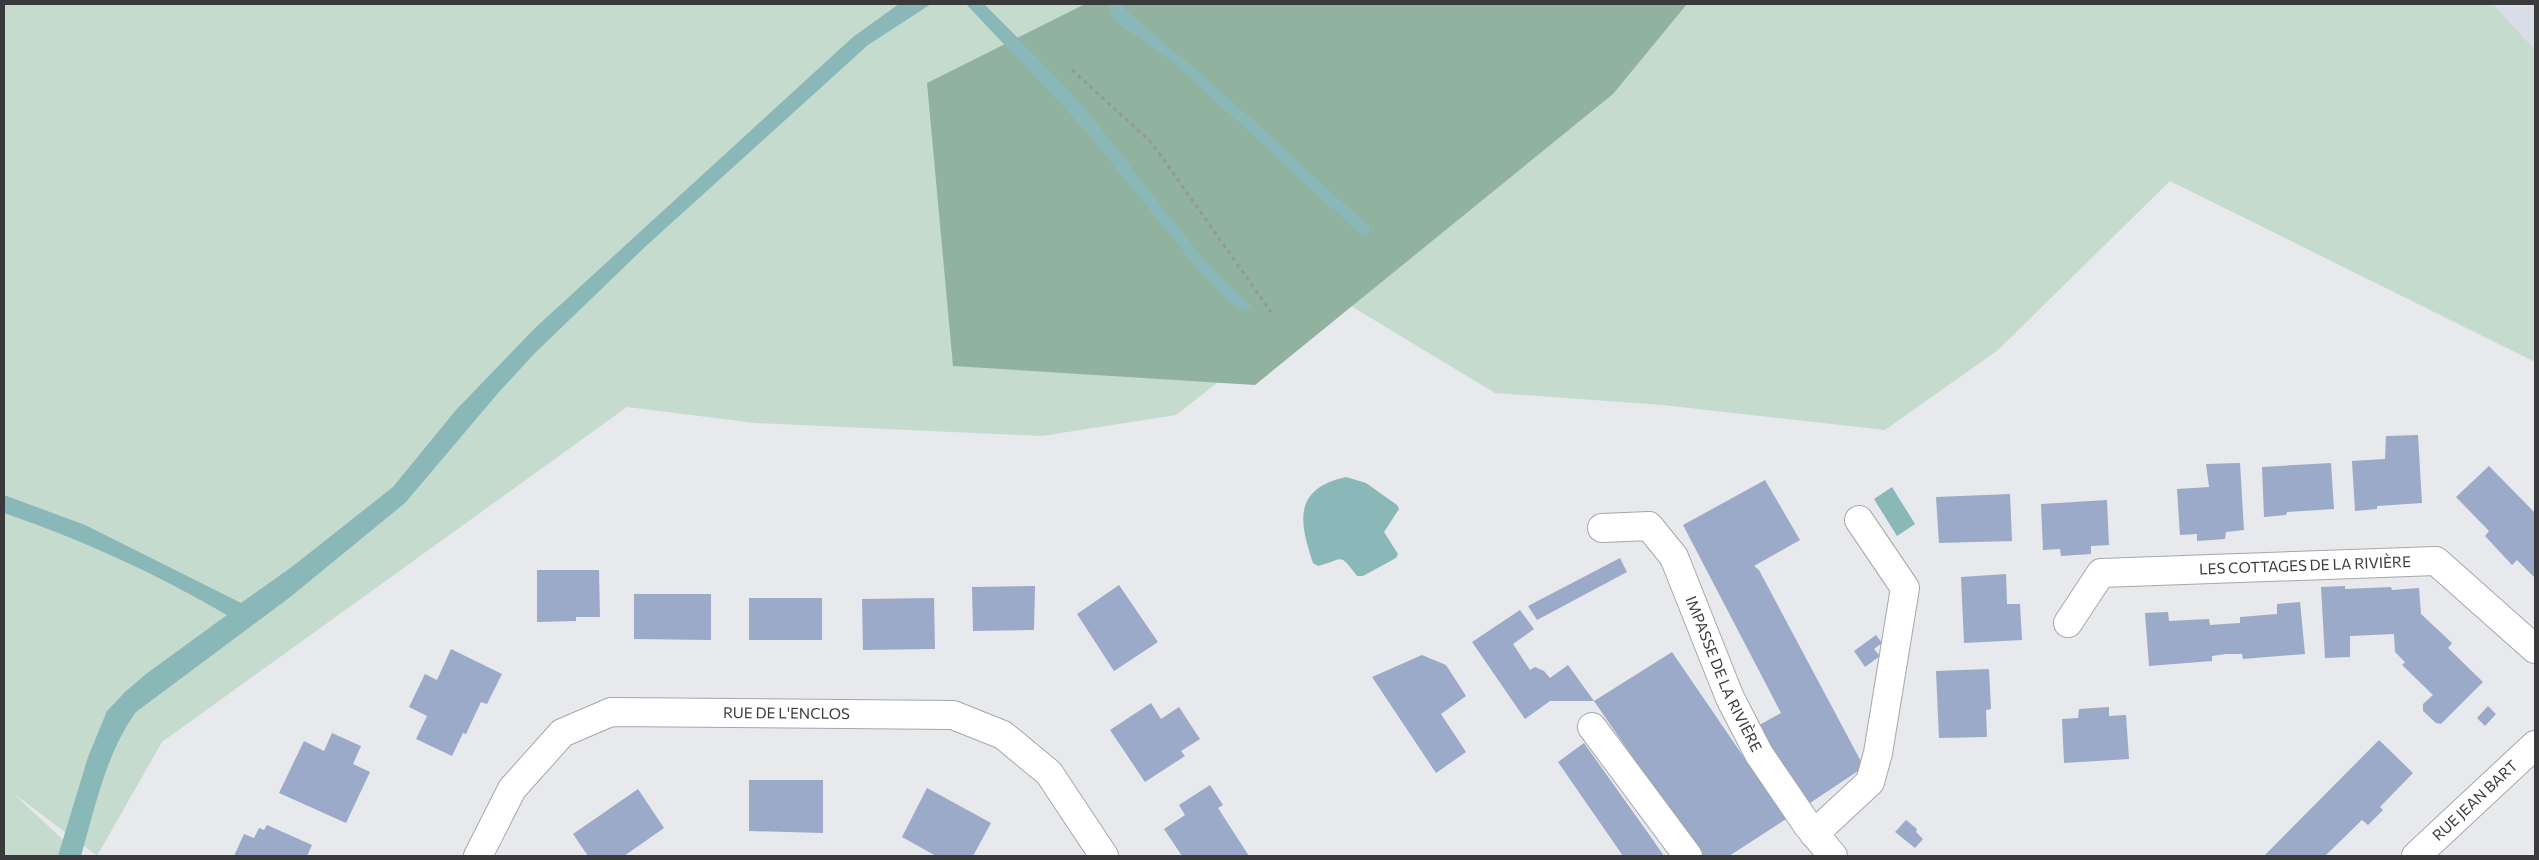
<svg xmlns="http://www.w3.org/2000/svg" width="2539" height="860" viewBox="0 0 2539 860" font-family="Commissioner,sans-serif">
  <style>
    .built { fill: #d8dde7 }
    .green { fill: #c5dbce }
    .forest { fill: #90b29e }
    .water { fill: #8ab7b7 }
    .building { fill: #9aaac8 }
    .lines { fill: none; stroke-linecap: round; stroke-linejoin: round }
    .minor-casing { stroke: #a5a7aa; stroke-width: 30 }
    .path { stroke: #969799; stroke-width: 3; stroke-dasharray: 4 4; stroke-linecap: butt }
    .minor { stroke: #fff; stroke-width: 28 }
    .labels { text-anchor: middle; stroke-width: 4.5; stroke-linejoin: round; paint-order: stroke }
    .street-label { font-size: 15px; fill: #3a3a3c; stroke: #e7e9ec }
  </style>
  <rect width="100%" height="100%" fill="#e7e9ec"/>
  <!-- built -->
  <path class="built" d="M2493 4H2535V50Z"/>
  <!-- green -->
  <path class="green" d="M4 4H2493L2535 50V362L2170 181 1998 350 1885 430 1663 405 1495 393 1331 294 1176 415 1042 436 755 423 627 407 162 742 97 856 13 793 75 851 73 856H4Z"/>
  <!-- forest -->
  <path class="forest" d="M1085 4H1687L1613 94 1255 385 953 366 927 83Z"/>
  <!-- water -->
  <path class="water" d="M899 4H931L868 45 646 246 535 353 499 392 405 503 289 598 136 712C106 753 95 808 81 856H58L88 757 107 711 125 692 146 674 227 615C157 574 81 539 4 513V495L85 525 241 603 293 566 393 487 456 410 535 328 853 37Z
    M966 4H984C1023 44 1065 82 1099 126 1149 187 1192 254 1252 306L1243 312 1225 299 1199 271 1084 129Z
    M1107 4H1122L1127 11 1219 89 1372 229 1363 237 1173 62 1121 26 1112 17Z
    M1346 477 1366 483 1397 505 1399 509 1384 532 1398 554 1396 558 1363 576H1357C1338 551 1344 560 1318 566L1313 563C1299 521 1293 489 1346 477Z
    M1892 487 1915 524 1897 536 1874 499Z"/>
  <!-- building -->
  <path class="building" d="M2418 435 2422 503 2377 506V509L2355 511 2352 461 2385 459 2386 436Z
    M2240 463 2244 530 2226 532 2225 539 2197 541V534L2180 535 2177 489 2209 487 2206 464Z
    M2331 463 2334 509 2287 512 2286 515 2264 517 2262 467Z
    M2489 466 2535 513V578L2517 560 2512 565 2485 536 2489 531 2456 497Z
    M1765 480 1800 540 1754 566 1759 570 1864 767 1801 809 1754 728 1781 713 1683 525Z
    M2010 494 2012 541 1939 543 1936 497Z
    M2107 500 2109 545 2091 546V554L2061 556 2060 549 2043 550 2041 504Z
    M1620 558 1627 572 1537 620 1528 606Z
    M537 570H599L600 617H576V621L537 622Z
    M2006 574 2007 604H2020L2022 640 1964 643 1961 577Z
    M1119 585 1158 642 1114 671 1077 614Z
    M1035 586 1034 630 973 631 972 587Z
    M2345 586V589L2391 587 2392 590 2419 588 2421 614 2452 643 2448 648 2483 682 2441 724 2436 723 2423 711V704L2433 695 2402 665 2405 662 2395 652 2394 634 2350 636V657L2325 658 2321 587Z
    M634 594H711V640L634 639Z
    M749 598H822V640H749Z
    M934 598 935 649 863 650 862 599Z
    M2300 602 2305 654 2243 659 2242 654H2226L2212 656V661L2149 666 2145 613 2168 612 2169 621 2209 619 2210 625 2224 624 2240 623V617L2277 614V604Z
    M1520 610 1534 629 1513 644 1530 670 1535 667 1544 671 1550 678 1568 665 1594 701 1672 652 1786 819 1729 856H1701L1594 701H1550L1525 719 1472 642Z
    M1876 635 1882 643 1874 649 1880 656 1865 667 1854 651Z
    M451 649 502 674 487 704 481 702 466 734 463 733 452 756 416 739 427 716 409 707 425 674 437 680Z
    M1422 655 1446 665 1466 696 1441 714 1466 752 1436 773 1372 677Z
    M1989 669 1991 709 1986 710 1987 737 1939 738 1936 671Z
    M1151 703 1161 719 1179 707 1200 739 1181 751 1185 756 1145 782 1110 730Z
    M2488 706 2496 714 2485 726 2477 718Z
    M2109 707V716L2126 715 2129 759 2064 763 2062 719 2078 718 2079 709Z
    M332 733 361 746 353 764 370 772 346 823 279 793 304 741 324 751Z
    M2379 740 2413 773 2380 807 2383 810 2368 825 2362 820 2325 856H2264Z
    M1584 743 1653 840 1664 856H1623L1558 762Z
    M749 780H823V833L749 831Z
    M1210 785 1223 805 1218 808 1249 856H1182L1164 829 1185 815 1179 805Z
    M927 788 991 823 973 856H936L902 837Z
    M638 789 664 828 624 856H588L573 834Z
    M1906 820 1917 829 1916 832 1923 839 1915 848 1895 832Z
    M267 825 312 845 307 856H234L244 834 254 838 259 828 264 830Z"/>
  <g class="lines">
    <defs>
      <g id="minor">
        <path id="s1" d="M1602 528 1649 526 1674 557 1730 698 1759 754 1808 826 1833 856"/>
        <path id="s2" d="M2068 623 2101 573 2436 561 2535 649"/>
        <path d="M1592 727 1688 856"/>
        <path d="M1814 834 1870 782 1878 753 1905 588 1859 520"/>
        <path id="s3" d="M478 856 512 789 562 733 611 712 953 715 1003 735 1049 773 1104 856"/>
        <path id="s4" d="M2416 856 2535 745"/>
      </g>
    </defs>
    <!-- minor casing -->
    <use href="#minor" class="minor-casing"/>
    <!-- path -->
    <path class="path" d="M1072 70 1152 143 1271 312"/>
    <!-- minor -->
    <use href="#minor" class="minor"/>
  </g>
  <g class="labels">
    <!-- street labels -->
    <g class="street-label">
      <text dy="5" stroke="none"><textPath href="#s2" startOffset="264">LES COTTAGES DE LA RIVIÈRE</textPath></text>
      <text dy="5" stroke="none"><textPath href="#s1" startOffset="214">IMPASSE DE LA RIVIÈRE</textPath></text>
      <text dy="5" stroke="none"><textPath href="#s3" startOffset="379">RUE DE L'ENCLOS</textPath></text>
      <text dy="5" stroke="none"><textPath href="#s4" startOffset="81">RUE JEAN BART</textPath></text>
    </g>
  </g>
  <!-- border -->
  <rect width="2539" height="860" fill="none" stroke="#3a3a3c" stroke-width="10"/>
</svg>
